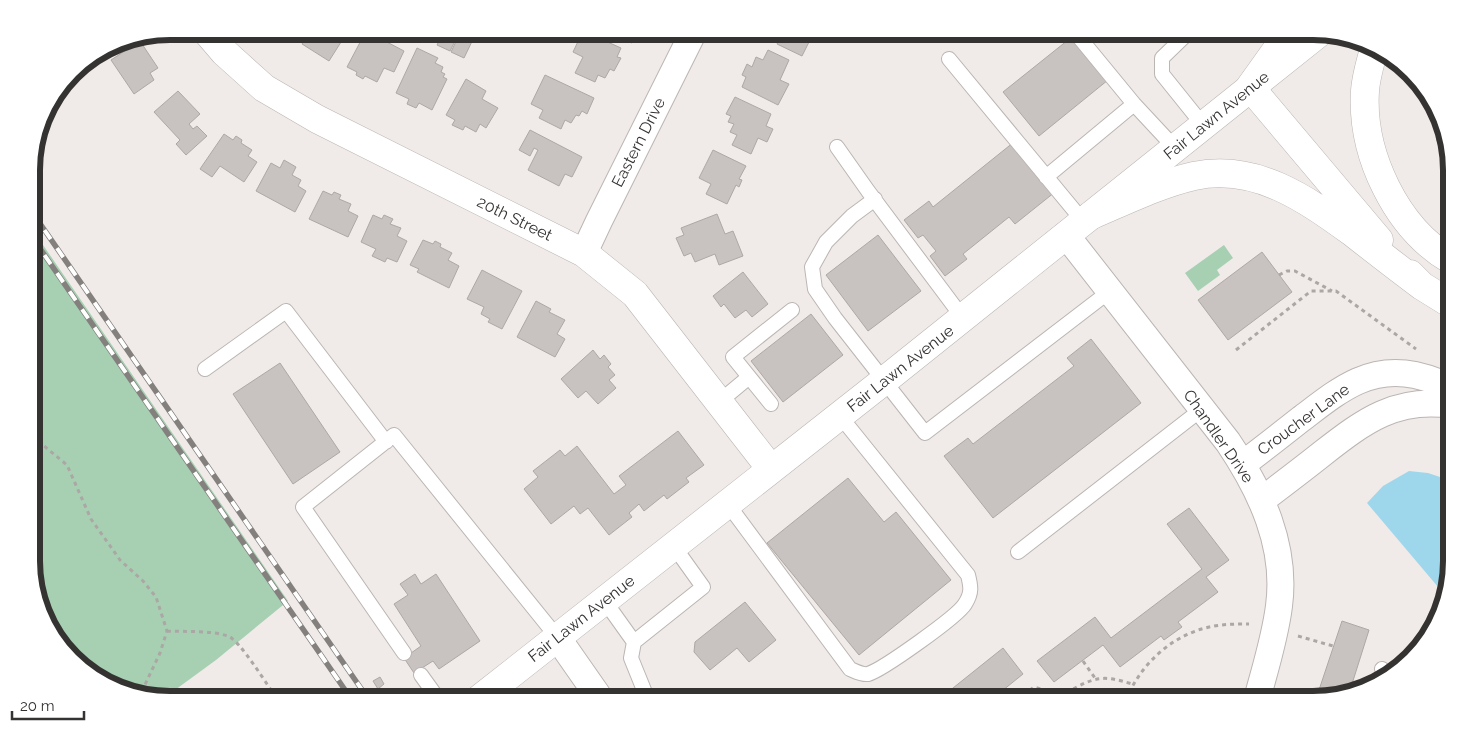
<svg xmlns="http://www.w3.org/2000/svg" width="1483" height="731" viewBox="0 0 1483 731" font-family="Raleway,sans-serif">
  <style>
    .green { fill: #a7d0b3 }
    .water { fill: #9ed7eb }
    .building { fill: #c8c2c0; stroke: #ada8a6 }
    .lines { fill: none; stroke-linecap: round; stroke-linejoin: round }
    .lane-casing { stroke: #bbb5b3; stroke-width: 16 }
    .street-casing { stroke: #bbb5b3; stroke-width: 28 }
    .secondary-casing { stroke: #bbb5b3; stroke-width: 29 }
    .highway-casing { stroke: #bbb5b3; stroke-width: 29 }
    .path { stroke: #aba7a5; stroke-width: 3; stroke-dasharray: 4 4; stroke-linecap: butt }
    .lane { stroke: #fff; stroke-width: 14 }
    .street { stroke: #fff; stroke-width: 26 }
    .secondary { stroke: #fff; stroke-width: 28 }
    .highway { stroke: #fff; stroke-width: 28 }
    .rail-casing { stroke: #83807e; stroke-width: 5.5 }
    .rail { stroke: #fff; stroke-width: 4; stroke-dasharray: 11; stroke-linecap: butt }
    .labels { text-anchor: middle; stroke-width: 4; stroke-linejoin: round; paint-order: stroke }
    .street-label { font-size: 16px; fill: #353332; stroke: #fff }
    .rim { fill: none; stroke: #353332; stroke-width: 6 }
  </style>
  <rect width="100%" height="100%" fill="#f0ebe8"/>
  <!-- green -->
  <path class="green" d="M32 229 288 601 216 660 164 698 109 686 60 645 32 579Z
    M1224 245 1233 258 1217 270 1220 275 1198 291 1185 273Z"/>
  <!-- water -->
  <path class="water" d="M1409 471 1428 473 1452 481V561L1444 594 1367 503 1383 486Z"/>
  <!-- building -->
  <path class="building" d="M308 31H348L329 61 302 44 310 32Z
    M366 31 404 51 394 72 384 68 377 82 365 76 363 79 356 75 357 72 347 67Z
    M444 31H460L450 51 437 45Z
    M461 31H477L464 58 451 52Z
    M583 31 621 48 617 57 621 58 614 71 610 69 605 78 598 75 595 82 575 73 583 57 573 52Z
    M608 31H638L632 43Z
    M778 31H831L827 40 820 36 819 39 812 36 802 56 777 44 782 33Z
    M1073 36 1108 80 1039 136 1003 92Z
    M140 41 158 68 150 73 154 80 134 94 111 60Z
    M417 48 438 58 435 63 443 67 441 72 445 74 443 77 447 79 432 110 419 103 416 108 407 104 409 99 396 93Z
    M768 50 789 60 780 80 789 84 778 105 742 87 746 77 742 75 747 64 752 67 756 57 763 60Z
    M545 75 594 98 587 114 582 111 579 116 576 115 571 123 565 120 561 129 539 118 543 110 531 104Z
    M466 79 486 91 482 99 498 108 486 128 480 124 476 132 465 126 463 130 452 125 455 120 446 115Z
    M178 91 200 114 189 124 193 129 197 126 207 136 186 155 176 144 180 140 154 112Z
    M735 97 771 114 766 126 773 129 767 142 758 138 751 154 732 145 737 135 730 132 734 124 728 122 731 116 726 114Z
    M530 130 582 157 572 177 565 174 559 186 528 170 538 150 534 148 530 156 519 150Z
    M224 134 233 140 236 136 242 140 241 143 252 150 248 156 257 162 244 182 220 166 212 177 200 169Z
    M1014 142 1055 192 1015 224 1009 217 963 254 967 259 945 276 930 256 936 251 923 235 918 238 904 220 929 201 933 207Z
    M713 150 746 166 739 179 742 180 739 187 736 185 727 204 706 194 711 184 699 178Z
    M284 160 296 167 292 175 301 180 298 186 306 191 295 212 256 191 271 163 280 168Z
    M323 191 332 195 334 192 341 195 339 199 351 204 348 211 358 216 348 237 309 219Z
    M717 214 725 234 733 231 743 256 719 265 715 254 695 262 691 253 684 256 676 238 684 235 681 228Z
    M373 215 382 219 384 215 393 219 390 224 401 228 397 236 407 241 397 262 387 258 385 262 372 256 376 249 361 242Z
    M878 235 921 291 868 331 826 275Z
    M423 240 433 244 435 241 441 244 440 247 452 253 448 260 459 266 449 288 417 272 419 269 410 265Z
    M1262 252 1292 292 1228 340 1198 300Z
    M482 270 522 291 502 329 488 322 490 319 481 314 484 307 467 299Z
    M743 272 768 304 752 317 746 310 735 318 724 304 721 307 713 296Z
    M536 301 551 309 549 312 565 320 557 334 565 339 555 357 517 337Z
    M811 314 843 355 783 402 751 361Z
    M1091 339 1141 403 993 518 944 456 968 438 973 444 1074 366 1067 358Z
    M593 350 600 359 604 355 611 364 608 367 615 375 609 380 616 388 598 404 586 391 578 398 561 379Z
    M280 363 340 452 293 484 233 394Z
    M678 431 704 465 686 478 689 482 667 499 664 495 644 511 639 504 629 513 632 517 609 535 588 508 580 514 574 506 551 524 524 489 538 477 533 471 560 450 565 456 577 446 614 494 626 485 619 476Z
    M848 478 884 522 896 512 951 580 859 655 767 543Z
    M1189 508 1229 560 1206 577 1218 592 1178 622 1182 627 1164 640 1161 636 1120 667 1103 645 1054 682 1037 661 1095 617 1111 638 1202 569 1167 524Z
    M415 574 421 584 436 574 480 641 439 669 433 661 414 673 404 658 421 646 394 604 408 595 400 584Z
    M745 602 776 640 749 662 737 648 710 670 694 652 695 642Z
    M1342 621 1369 630 1352 684 1359 687 1322 699H1316Z
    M1003 648 1023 674 997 695 991 700H938Z
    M380 677 384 684 378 689 373 681Z"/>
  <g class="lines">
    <defs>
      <path id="lane" d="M1074 31 1134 104 1175 148
        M1190 31 1162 58V74L1203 125
        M949 59 1083 221
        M837 147 868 191 963 318
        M1046 177 1134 104
        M875 199 852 216 826 242 812 267 815 289 835 318 925 433 1110 291
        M205 369 286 311 386 442
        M719 402 749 377
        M771 404 733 357 792 310
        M727 503 850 669C855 671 862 675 868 674 882 670 957 617 965 604 972 593 971 587 968 575L840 416
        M1018 552 1202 409
        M604 600 634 642 631 658 648 700
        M634 642 703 587 673 545
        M404 653 303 507 394 435 557 637
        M1382 669 1388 677
        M421 675 439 700"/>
      <path id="street" d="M1066 235 1228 442C1261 491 1287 546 1279 606 1275 638 1265 669 1257 699
        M584 253 599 221 694 31
        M1243 464C1263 449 1282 434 1301 419 1337 392 1367 365 1415 375 1428 378 1441 382 1451 389
        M1262 500C1283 484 1303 469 1323 453 1364 421 1396 397 1451 405
        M557 637 601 700"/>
      <path id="secondary" d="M206 31 224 52 264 88 317 119 584 253 635 294 771 469
        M478 700 885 380 1319 33"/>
      <path id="highway" d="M1290 31 1250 87 1379 240
        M1375 46C1371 60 1366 76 1365 91 1361 154 1396 228 1451 260
        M1092 215C1125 201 1159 184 1194 176 1256 163 1306 199 1353 233 1376 251 1399 269 1422 286
        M1410 274 1422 286 1451 304"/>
    </defs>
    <!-- lane casing -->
    <use href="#lane" class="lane-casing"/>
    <!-- street casing -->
    <use href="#street" class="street-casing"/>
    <!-- secondary casing -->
    <use href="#secondary" class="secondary-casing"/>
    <!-- highway casing -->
    <use href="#highway" class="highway-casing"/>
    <!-- path -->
    <path class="path" d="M1434 113 1438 141 1451 163
      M1279 275 1287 271H1295L1332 291
      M1236 350 1311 291H1336L1416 349
      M32 436 67 465 91 519 120 560 143 581 156 597 167 631 160 653 141 693
      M167 631C186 632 209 630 228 636 239 639 269 688 278 700
      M1298 636 1333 646
      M1083 661 1095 678
      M997 695 1000 700
      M1017 700 1034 687 1064 696
      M1062 700C1065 693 1072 690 1077 687 1099 675 1109 677 1132 684
      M1126 700C1142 660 1179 629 1222 625 1231 624 1240 624 1249 624"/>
    <!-- lane -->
    <use href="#lane" class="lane"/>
    <!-- street -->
    <use href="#street" class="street"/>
    <!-- secondary -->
    <use href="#secondary" class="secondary"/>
    <!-- highway -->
    <use href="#highway" class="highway"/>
    <defs>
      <path id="rail" d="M32 212 369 700
        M32 237 352 700"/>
    </defs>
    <!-- rail casing -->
    <use href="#rail" class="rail-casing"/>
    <!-- rail -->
    <use href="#rail" class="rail"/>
  </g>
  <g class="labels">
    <!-- street labels -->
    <g class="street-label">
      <text transform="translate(1216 115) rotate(-39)" y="6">Fair Lawn Avenue</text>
      <text transform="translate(638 142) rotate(-63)" y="6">Eastern Drive</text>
      <text transform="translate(515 218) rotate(26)" y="6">20th Street</text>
      <text transform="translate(900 368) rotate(-38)" y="6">Fair Lawn Avenue</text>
      <text transform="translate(1303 419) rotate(-36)" y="6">Croucher Lane</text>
      <text transform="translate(1219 436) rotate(55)" y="6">Chandler Drive</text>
      <text transform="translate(581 618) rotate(-38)" y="6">Fair Lawn Avenue</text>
    </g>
  </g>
  <!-- crop -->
  <path d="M0 0H1483V731H0ZM170 40H1313A130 130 0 0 1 1443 170V561A130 130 0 0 1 1313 691H170A130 130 0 0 1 40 561V170A130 130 0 0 1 170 40Z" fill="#fff" fill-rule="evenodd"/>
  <path class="rim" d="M170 40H1313A130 130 0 0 1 1443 170V561A130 130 0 0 1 1313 691H170A130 130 0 0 1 40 561V170A130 130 0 0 1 170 40Z"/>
  <!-- scale -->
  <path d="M12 711v8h72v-8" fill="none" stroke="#353332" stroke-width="2.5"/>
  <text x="20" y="711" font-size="15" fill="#353332" stroke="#ffffff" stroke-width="4" paint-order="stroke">20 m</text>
</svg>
